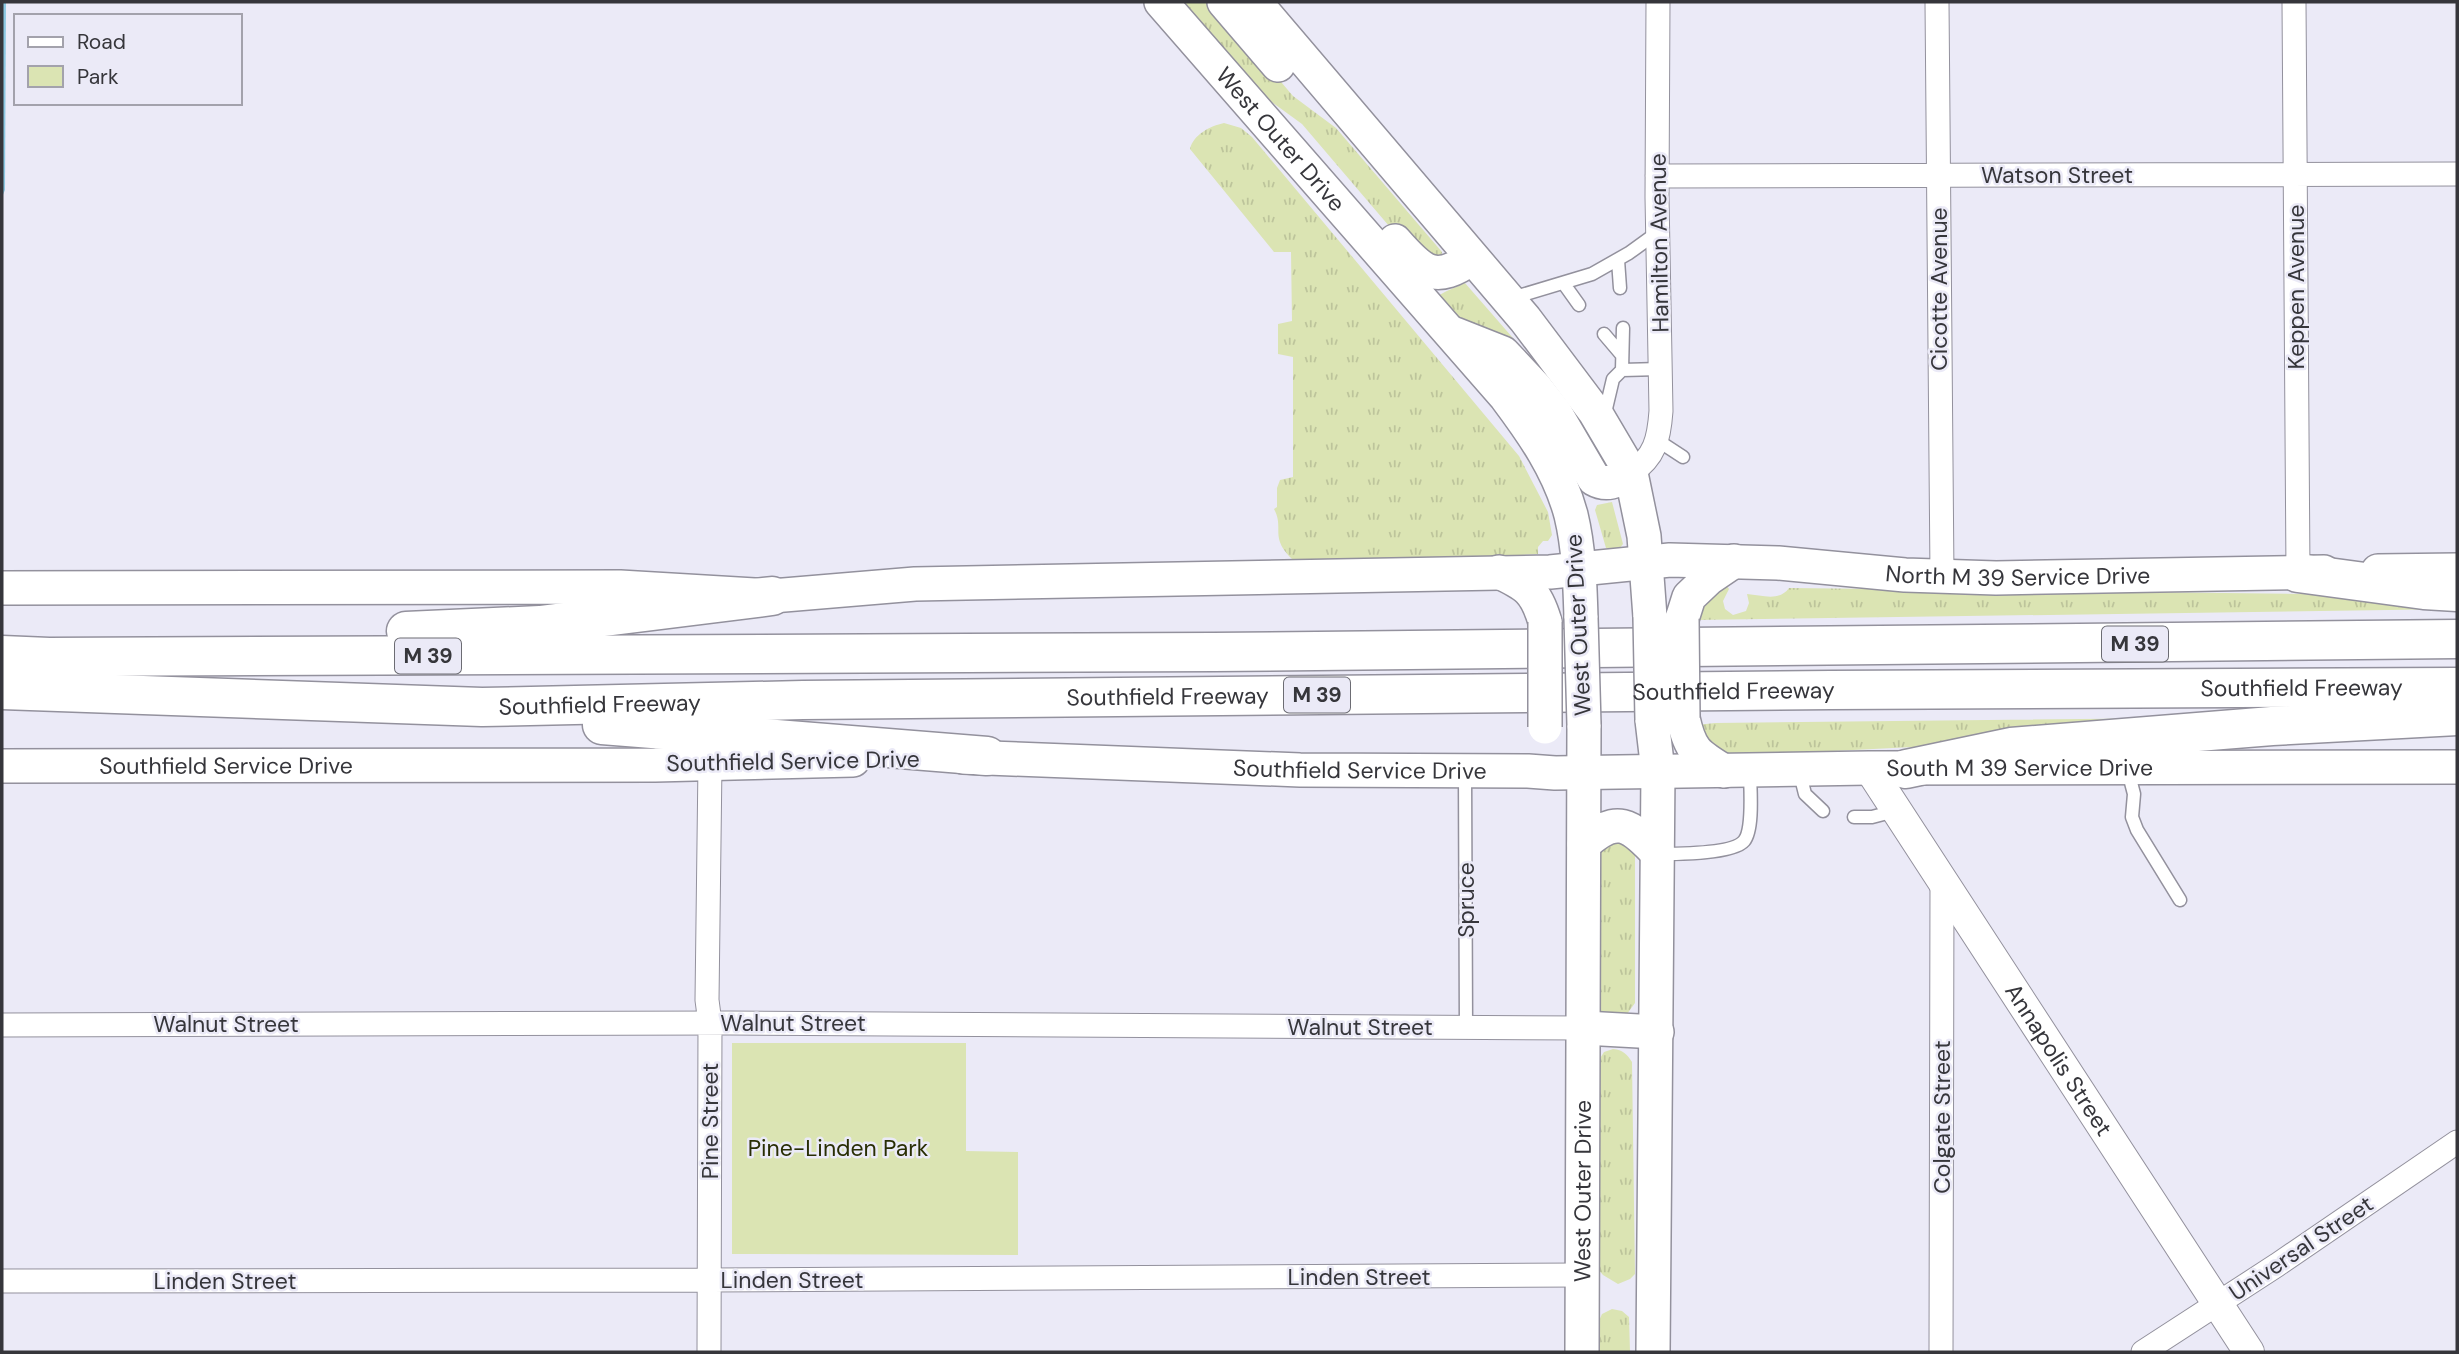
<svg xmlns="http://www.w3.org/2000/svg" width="2459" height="1354" viewBox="0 0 2459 1354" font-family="'DM Sans',sans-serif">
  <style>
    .grass { fill: url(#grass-tufts) }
    .park { fill: #dbe4b3 }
    .water { fill: #8cc8e2 }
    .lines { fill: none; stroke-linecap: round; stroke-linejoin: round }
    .service-casing { stroke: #93919d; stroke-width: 15 }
    .minor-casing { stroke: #93919d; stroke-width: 25 }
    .tertiary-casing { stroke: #93919d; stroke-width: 32 }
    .secondary-casing { stroke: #93919d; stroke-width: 36 }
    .motorway-casing { stroke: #93919d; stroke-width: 41 }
    .service { stroke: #fff; stroke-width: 12 }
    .minor { stroke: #fff; stroke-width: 23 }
    .tertiary { stroke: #fff; stroke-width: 30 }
    .secondary { stroke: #fff; stroke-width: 33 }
    .motorway { stroke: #fff; stroke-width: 38 }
    .secondary-bridge-casing { stroke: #93919d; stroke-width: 36; stroke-linecap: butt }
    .secondary-bridge { stroke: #fff; stroke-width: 33 }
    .labels { text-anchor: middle; stroke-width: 5; stroke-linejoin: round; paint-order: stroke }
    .shield { fill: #ebeaf7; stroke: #6c6c73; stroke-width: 2 }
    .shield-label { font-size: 21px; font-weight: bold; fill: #36363b }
    .street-label { font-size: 23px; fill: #36363b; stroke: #ebeaf7 }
    .park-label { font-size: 23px; fill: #292e04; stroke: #ebeaf7 }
  </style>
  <defs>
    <pattern id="grass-tufts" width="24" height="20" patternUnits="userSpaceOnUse" patternTransform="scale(1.75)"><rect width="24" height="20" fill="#dbe4b3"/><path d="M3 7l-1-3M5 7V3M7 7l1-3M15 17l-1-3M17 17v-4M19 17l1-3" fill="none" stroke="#bdc49b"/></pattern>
  </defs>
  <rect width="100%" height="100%" fill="#ebeaf7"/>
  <!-- grass -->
  <path class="grass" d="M1182 2H1213L1293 96 1336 128 1442 252 1441 259 1418 260 1302 124 1258 92Z
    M1224 123 1241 128 1252 137 1519 456 1548 512 1552 535 1548 541H1543L1538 547V554L1445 559 1294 561C1268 537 1285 529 1274 509L1277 507V488L1280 480 1293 477V357L1278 354V324L1292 321 1291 252H1274L1190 149C1193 135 1210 126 1224 123Z
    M1465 283 1566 399 1594 448 1454 319 1436 298C1443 291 1456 288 1465 283Z
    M1612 502 1623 544 1619 549 1606 548 1595 510 1597 505Z
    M1727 586 1729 589 1723 601 1725 609 1733 615 1746 611 1749 603 1747 594C1762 595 1779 602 1789 588L2301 594 2400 598 2457 609 1696 620 1699 603Z
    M2182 718 1993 743 1730 756 1710 752 1697 725 1715 723Z
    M1619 835 1635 851V1003L1627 1014 1605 1016 1596 1006 1597 850Z
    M1613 1049C1623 1050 1627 1054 1632 1062L1635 1274 1630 1279 1618 1284 1603 1275 1597 1268 1599 1060 1604 1052Z
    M1612 1309 1622 1311 1629 1317 1630 1352H1598V1323L1602 1314Z"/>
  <!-- park -->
  <path class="park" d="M732 1043H966V1151L1018 1152V1255L732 1254Z"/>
  <!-- water -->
  <path class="water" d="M2 2H6L5 190 2 197Z"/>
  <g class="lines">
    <defs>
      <path id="service" d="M1618 260 1620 288
        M1564 284 1579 305
        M1512 298 1592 274 1629 253 1658 232
        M1604 334 1621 354
        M1622 370 1623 328
        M1604 417 1613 379 1622 370 1660 369
        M1657 440 1683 457
        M1799 770 1805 794 1823 811
        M2128 771 2134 794 2132 817 2137 830 2180 900
        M1465 772 1466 1027
        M1854 817H1872L1895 811
        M1658 854C1676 854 1733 854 1744 841 1754 829 1750 787 1750 771"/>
      <path id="minor" d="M1937 2 1942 576
        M2294 2 2298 573
        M1657 176 2457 174
        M1631 473C1655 457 1659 439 1661 411L1657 197 1658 2
        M2 1025 730 1023 1584 1028
        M2 1281 709 1280 1582 1275
        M709 1352 710 1023 707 1000 710 763
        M1941 1352 1942 882
        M2143 1352 2277 1265 2457 1142"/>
      <g id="tertiary">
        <path id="s1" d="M1869 768 2249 1352"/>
      </g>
      <g id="secondary">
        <path id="s2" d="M1161 2 1506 397C1533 433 1559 470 1571 515 1579 548 1580 584 1581 618"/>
        <path d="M1224 2 1278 65"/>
        <path d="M1255 2 1525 319 1595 412 1631 473 1644 536 1650 617"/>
        <path d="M1395 241C1423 273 1435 284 1472 258"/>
        <path d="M1455 334 1503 353 1535 387 1556 414 1594 479C1608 487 1618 480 1631 473"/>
        <path d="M2378 571 2457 570"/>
        <path d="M1499 572C1527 585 1536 591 1545 622"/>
        <path id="s3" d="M2 588 620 587 772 596 915 584 1550 572 1670 560 1778 563 1905 575 1996 578 2324 572"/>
        <path d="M1682 619 1689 597 1709 578 1734 561"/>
        <path d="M1683 718C1690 750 1696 754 1724 771"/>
        <path d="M1652 720 1658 771 1653 1352"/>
        <path id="s4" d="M963 757 1300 770 1528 771 1555 773 1869 768 2457 767"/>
        <path id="s5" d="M2 766 655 765 853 760"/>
        <path d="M1584 844C1617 814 1630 824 1658 854"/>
        <path d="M1584 1028 1657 1032"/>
        <path id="s6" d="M1582 1352 1584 725"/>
      </g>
      <g id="motorway">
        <path d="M2298 573 2424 590 2457 592"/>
        <path d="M406 631 540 625 772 596"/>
        <path d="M2 655 49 657C852 655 1654 651 2457 639"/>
        <path id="s7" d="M2 690 482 707 803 700 1831 690 2457 687"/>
        <path d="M602 725 987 756"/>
        <path d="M1906 769 2011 747 2272 726 2457 716"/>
      </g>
    </defs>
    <!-- service casing -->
    <use href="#service" class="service-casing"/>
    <!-- minor casing -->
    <use href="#minor" class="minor-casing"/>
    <!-- tertiary casing -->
    <use href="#tertiary" class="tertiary-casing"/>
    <!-- secondary casing -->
    <use href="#secondary" class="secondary-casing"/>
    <!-- motorway casing -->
    <use href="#motorway" class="motorway-casing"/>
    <!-- service -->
    <use href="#service" class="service"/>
    <!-- minor -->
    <use href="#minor" class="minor"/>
    <!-- tertiary -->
    <use href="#tertiary" class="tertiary"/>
    <!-- secondary -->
    <use href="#secondary" class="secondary"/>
    <!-- motorway -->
    <use href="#motorway" class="motorway"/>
    <defs>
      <path id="secondary-bridge" d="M1650 617 1652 720
        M1581 618 1584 725
        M1682 619 1683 718
        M1545 622V727"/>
    </defs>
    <!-- secondary-bridge casing -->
    <use href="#secondary-bridge" class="secondary-bridge-casing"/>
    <!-- secondary-bridge -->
    <use href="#secondary-bridge" class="secondary-bridge"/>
  </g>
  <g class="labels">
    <!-- shield labels -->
    <g class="shield">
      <rect x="2102" y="626.5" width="66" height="35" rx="5"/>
      <rect x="395" y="638.5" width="66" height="35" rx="5"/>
      <rect x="1284" y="677.5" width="66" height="35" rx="5"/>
    </g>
    <g class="shield-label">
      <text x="2135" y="651">M 39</text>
      <text x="428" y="663">M 39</text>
      <text x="1317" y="702">M 39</text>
    </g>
    <!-- street labels -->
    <g class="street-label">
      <text dy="8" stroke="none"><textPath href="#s2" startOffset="182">West Outer Drive</textPath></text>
      <text x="2057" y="183">Watson Street</text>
      <text transform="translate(1659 243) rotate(-91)" y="8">Hamilton Avenue</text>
      <text transform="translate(2296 287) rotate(-90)" y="8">Keppen Avenue</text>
      <text transform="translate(1939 289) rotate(-90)" y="8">Cicotte Avenue</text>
      <text dy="8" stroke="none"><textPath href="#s3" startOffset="2018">North M 39 Service Drive</textPath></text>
      <text transform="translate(1578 625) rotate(-93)" y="8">West Outer Drive</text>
      <text dy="8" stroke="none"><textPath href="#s7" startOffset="2300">Southfield Freeway</textPath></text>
      <text dy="8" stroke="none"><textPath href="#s7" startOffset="1732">Southfield Freeway</textPath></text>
      <text dy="8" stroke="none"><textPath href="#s7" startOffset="1166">Southfield Freeway</textPath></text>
      <text dy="8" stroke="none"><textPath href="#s7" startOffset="598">Southfield Freeway</textPath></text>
      <text transform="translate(793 761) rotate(-1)" y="8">Southfield Service Drive</text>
      <text dy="8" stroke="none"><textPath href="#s5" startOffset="224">Southfield Service Drive</textPath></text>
      <text dy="8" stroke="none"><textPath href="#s4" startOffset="1057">South M 39 Service Drive</textPath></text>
      <text dy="8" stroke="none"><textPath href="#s4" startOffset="397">Southfield Service Drive</textPath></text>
      <text transform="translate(1466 900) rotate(-90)" y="8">Spruce</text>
      <text x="793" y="1031">Walnut Street</text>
      <text x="226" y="1032">Walnut Street</text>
      <text x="1360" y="1035">Walnut Street</text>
      <text dy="8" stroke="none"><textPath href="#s1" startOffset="348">Annapolis Street</textPath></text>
      <text transform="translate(1942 1117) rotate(-90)" y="8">Colgate Street</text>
      <text transform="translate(710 1121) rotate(-90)" y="8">Pine Street</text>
      <text dy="8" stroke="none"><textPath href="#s6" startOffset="161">West Outer Drive</textPath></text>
      <text transform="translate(2301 1248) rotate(-34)" y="8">Universal Street</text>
      <text x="1359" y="1285">Linden Street</text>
      <text x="792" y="1288">Linden Street</text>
      <text x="225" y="1289">Linden Street</text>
    </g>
    <!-- park labels -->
    <g class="park-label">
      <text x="838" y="1156">Pine-Linden Park</text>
    </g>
  </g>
  <!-- border -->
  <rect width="2459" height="1354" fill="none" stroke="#36363b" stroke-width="7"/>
  <!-- legend -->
  <rect x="14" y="14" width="228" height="91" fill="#ebeaf7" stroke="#a3a2ac" stroke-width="2"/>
  <rect x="28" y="37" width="35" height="10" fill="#ffffff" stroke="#a3a2ac" stroke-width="2"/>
  <text x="77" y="49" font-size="21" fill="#36363b">Road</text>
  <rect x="28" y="66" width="35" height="21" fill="#dbe4b3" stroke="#a3a2ac" stroke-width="2"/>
  <text x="77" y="84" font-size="21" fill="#36363b">Park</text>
</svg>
